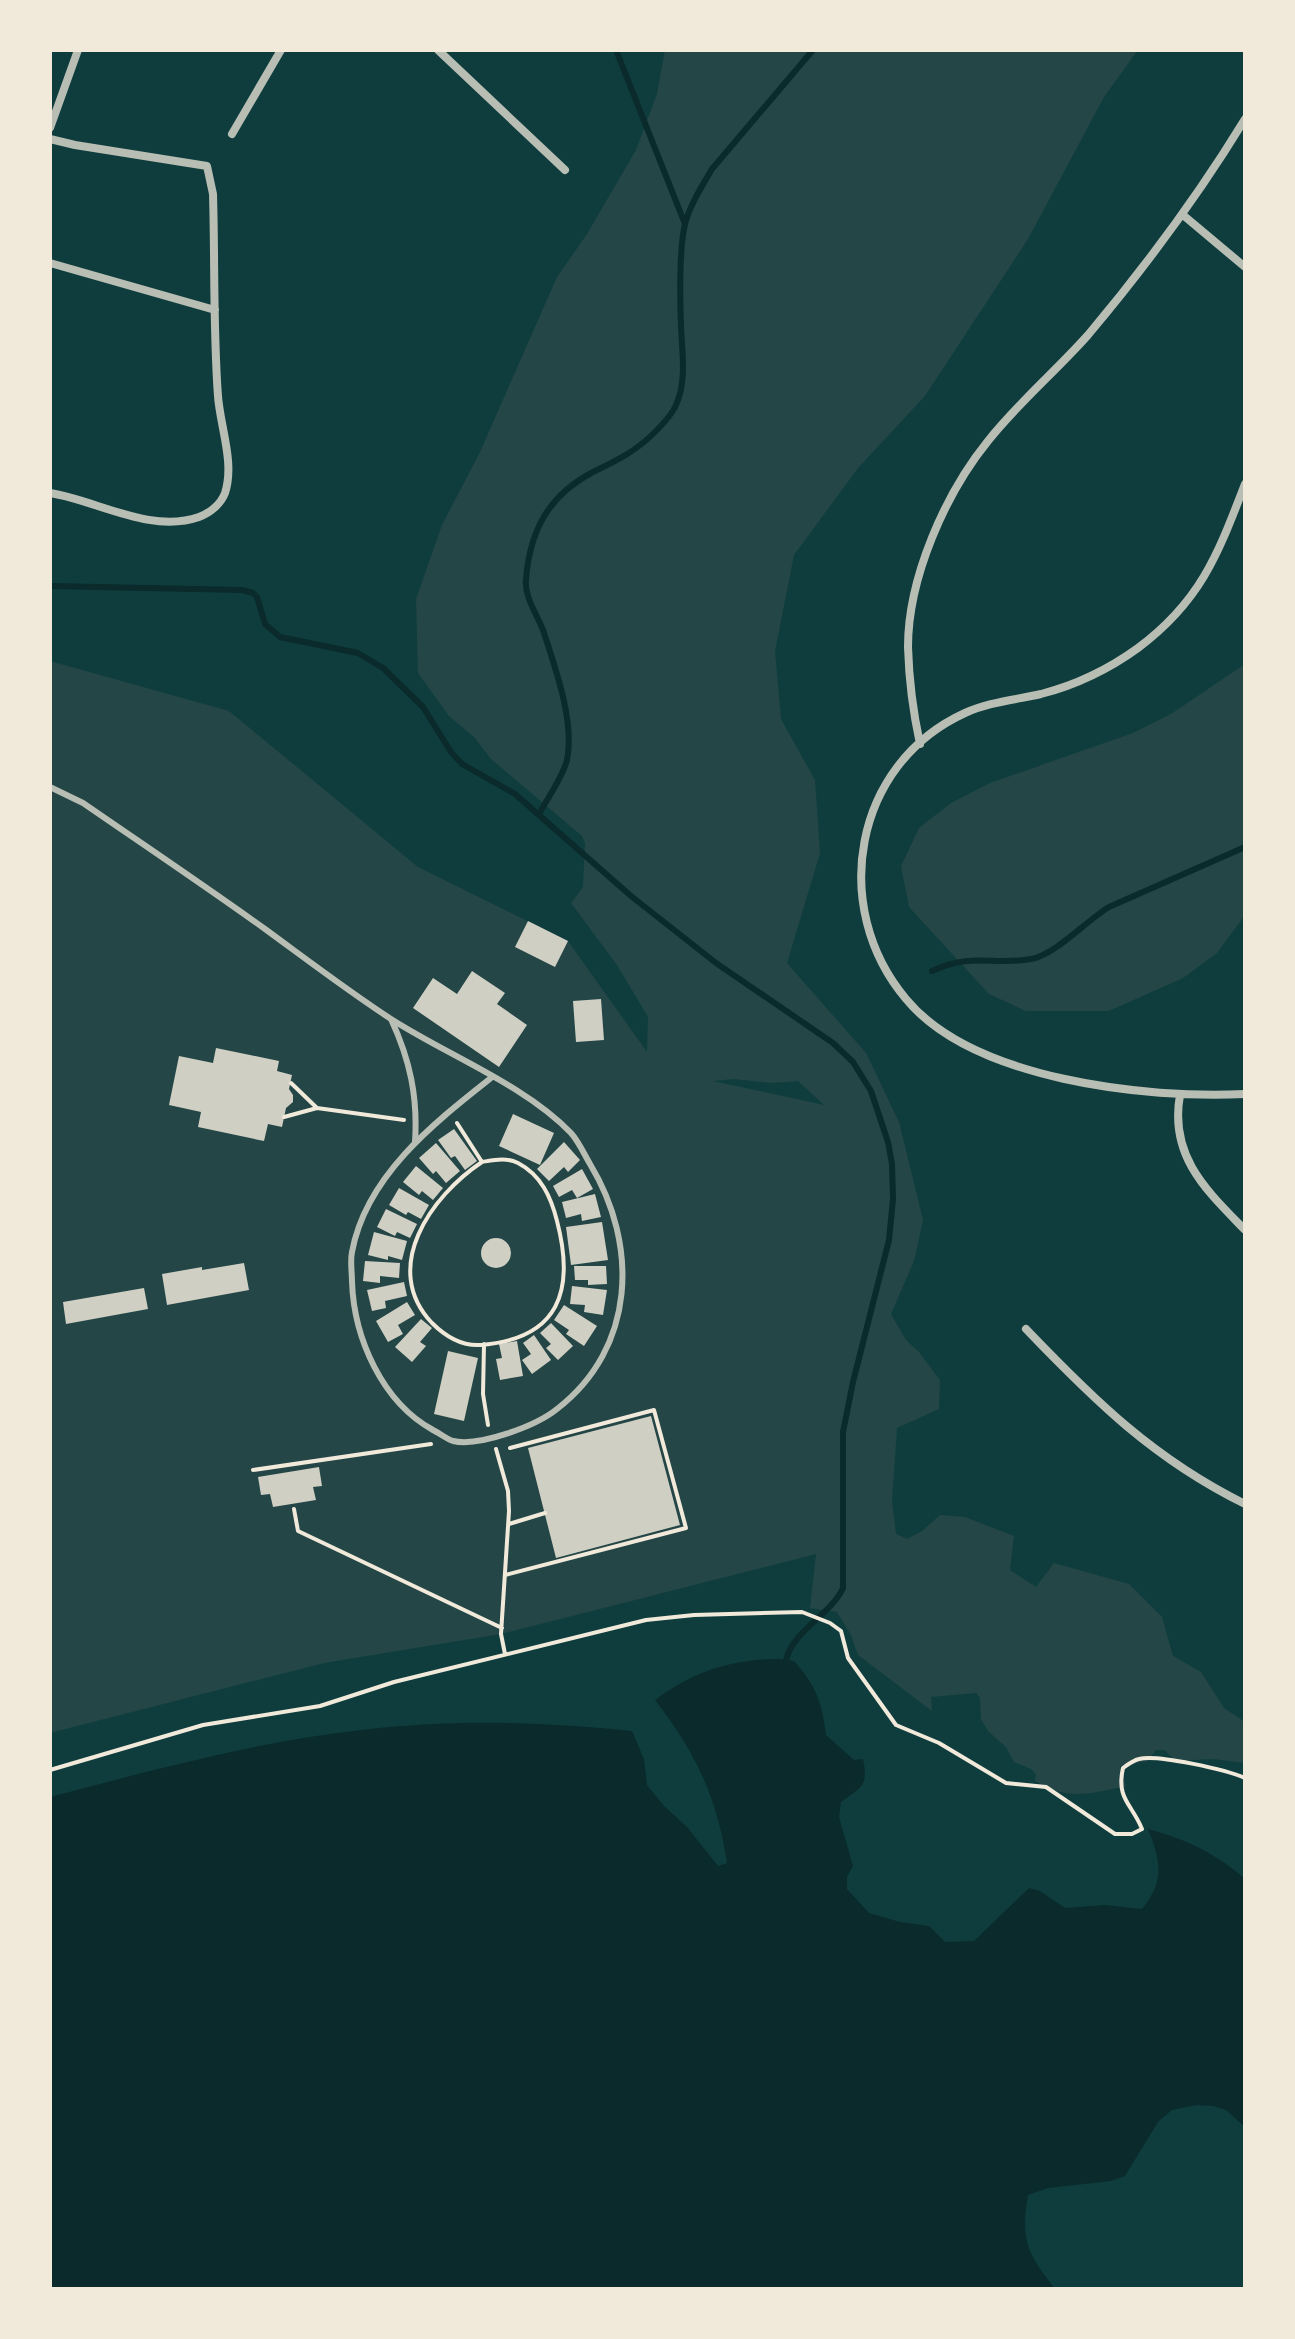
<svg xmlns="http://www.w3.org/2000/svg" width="1295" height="2339" viewBox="0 0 1295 2339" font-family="'IBM Plex Serif',serif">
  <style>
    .green { fill: #244646; fill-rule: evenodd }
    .water { fill: #0a2a2b }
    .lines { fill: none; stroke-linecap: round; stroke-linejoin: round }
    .stream { stroke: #0a2a2b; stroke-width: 6 }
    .building { fill: #cfcfc3 }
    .path { stroke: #f1e9da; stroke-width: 4 }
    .service { stroke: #b8beb3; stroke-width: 6 }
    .minor { stroke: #b8beb3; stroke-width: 8 }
  </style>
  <rect width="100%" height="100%" fill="#0f3d3e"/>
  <!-- green -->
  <path class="green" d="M665 50H1138L1104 97 1028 239 925 396 858 468 794 555 775 651 781 719 815 780 820 853 787 963 866 1053 899 1122 923 1220 914 1261 891 1314 906 1340 919 1352 940 1380 939 1409 897 1428 892 1501 896 1534 907 1539 922 1531 940 1515 965 1517 1014 1536 1010 1570 1036 1587 1054 1563 1129 1584 1162 1617 1173 1656 1201 1672 1224 1708 1245 1722V1763L1213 1759 1175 1761 1165 1750H1156L1148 1761 1120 1766 1126 1786C1089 1794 1069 1801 1035 1781L1036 1774 1031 1769 1014 1762 1006 1747 988 1731 981 1719 980 1698 976 1693 931 1697 932 1711 858 1655 851 1635 837 1612 810 1608 816 1554 501 1634 324 1663 50 1733V661L229 711 418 867 568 941 647 1052 648 1017 617 965 571 903 583 887 585 843 582 836 491 759 474 737 449 716 418 673 416 599 442 525 480 452 557 277 587 234 636 150 657 94ZM734 1079 772 1083 798 1081 824 1105 713 1081Z
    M1245 664V915L1217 953 1183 978 1109 1011H1026L989 994 909 907 901 866 919 828 951 803 990 783 1133 733 1171 714Z"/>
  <!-- water -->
  <path class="water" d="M778 1659 794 1661C816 1686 822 1702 826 1735L854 1760 863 1759C869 1787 861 1787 841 1802L839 1817 853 1866 847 1877V1889L869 1913 900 1922 929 1926 945 1942 974 1941 1029 1888 1040 1891 1065 1908 1105 1905 1142 1909C1165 1881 1161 1861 1148 1829 1185 1839 1216 1853 1245 1879V2127L1226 2110 1213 2106 1197 2105 1172 2110 1158 2122 1125 2176 1111 2181 1048 2188 1028 2195C1020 2241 1028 2254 1055 2289H50V1797C150 1771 250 1743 353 1731 446 1719 539 1721 632 1731L644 1759 647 1785 664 1806 687 1827 718 1866 727 1863C717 1797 696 1753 655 1700 692 1672 731 1659 778 1659Z"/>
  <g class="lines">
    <!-- stream -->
    <path class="stream" d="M616 50 685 224
      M50 586 242 590 253 593 257 597 265 624 280 637 358 653 383 668 423 707 451 752 462 764 515 794 631 896 716 963 833 1043 853 1062 871 1091 888 1142 892 1164 893 1199 889 1240 853 1382 843 1432V1588C830 1616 794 1629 786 1660
      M539 814C548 797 562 779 567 760 575 722 555 667 543 630 537 614 524 597 526 579 530 530 549 495 593 472 616 461 636 451 654 433 662 425 672 415 676 405 687 381 682 352 681 326 680 299 679 250 685 224 690 205 702 186 712 169L813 50
      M932 971C974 952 992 966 1031 959 1054 956 1087 920 1109 907L1245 847"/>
  </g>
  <!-- building -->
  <path class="building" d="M528 921 568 941 555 967 515 947Z
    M472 971 505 993 497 1004 527 1025 499 1067 413 1008 433 978 457 994Z
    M601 999 604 1040 576 1042 573 1001Z
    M216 1048 279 1061 277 1071 292 1075 289 1089 293 1095V1102L286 1108 282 1127 268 1124 264 1141 198 1127 201 1112 169 1105 179 1056 213 1063Z
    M513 1114 554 1133 540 1165 499 1146Z
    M454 1129 477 1161 465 1170 455 1156 451 1158 438 1140Z
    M564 1142 580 1160 568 1172 564 1167 549 1181 537 1169Z
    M436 1143 460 1171 446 1183 436 1171 433 1174 419 1158Z
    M416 1166 443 1188 433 1200 422 1191 419 1195 403 1182Z
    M582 1169 593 1189 577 1198 572 1190 559 1197 553 1186Z
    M399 1188 429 1205 421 1219 408 1212 406 1215 389 1205Z
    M595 1194 601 1217 582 1221 581 1214 566 1218 562 1202Z
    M386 1209 417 1224 410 1238 397 1232 395 1236 377 1227Z
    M602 1222 608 1260 571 1265 566 1227Z
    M374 1232 407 1241 402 1260 388 1256V1260L368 1255Z
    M481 1253a15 15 0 1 1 30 0a15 15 0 1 1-30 0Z
    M365 1261 400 1263 399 1278 380 1276V1283L363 1281Z
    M244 1263 249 1290 167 1305 162 1274 202 1267V1270Z
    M574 1266H606L607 1284 588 1285V1280H575Z
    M404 1282 407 1296 385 1301 386 1308 372 1311 367 1290Z
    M572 1286 607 1290 603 1315 584 1312 585 1305 570 1304Z
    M144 1288 148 1309 66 1324 63 1302Z
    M407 1302 415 1315 398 1325 403 1334 388 1342 376 1321Z
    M564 1305 597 1326 584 1346 566 1334 569 1330 554 1320Z
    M421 1319 432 1328 420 1342 426 1346 412 1362 395 1347Z
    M551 1323 573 1346 558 1360 546 1348 551 1344 540 1333Z
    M534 1335 551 1360 532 1374 522 1360 531 1354 523 1343Z
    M517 1341 523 1376 500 1380 496 1359 502 1358 499 1344Z
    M448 1351 478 1358 464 1421 434 1414Z
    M651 1416 680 1525 556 1558 528 1448Z
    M319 1467 322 1486 313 1487 316 1500 273 1507 270 1494 261 1495 258 1477Z"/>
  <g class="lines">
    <!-- path -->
    <path class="path" d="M291 1083 317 1108
      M284 1117 317 1108 404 1120
      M457 1123 482 1162C431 1196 380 1268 432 1323 445 1336 462 1346 480 1345 560 1339 575 1290 557 1221 551 1197 541 1175 518 1163 506 1157 494 1160 482 1162
      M484 1344 483 1394 488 1425
      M496 1449 508 1491 509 1511 501 1634 505 1654
      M253 1470 431 1444
      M294 1509 298 1531 502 1628
      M509 1524 545 1513
      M505 1575 686 1528 654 1410 510 1448
      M50 1770 203 1725 320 1706 394 1682 646 1620 694 1615 802 1612 830 1623 841 1631 848 1658 896 1725 939 1743 1006 1783 1046 1787 1115 1834H1132L1142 1829C1132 1804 1116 1799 1123 1768 1127 1765 1134 1760 1139 1759 1157 1754 1227 1770 1245 1778"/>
    <!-- service -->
    <path class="service" d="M50 787 83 803C144 845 205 886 265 929 306 959 348 991 391 1019 447 1055 525 1085 571 1133 579 1142 584 1154 590 1164 639 1245 636 1348 557 1409 536 1426 479 1447 453 1441 447 1439 439 1433 433 1430 382 1402 354 1338 352 1282 352 1272 350 1261 352 1252 366 1176 434 1123 491 1078
      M391 1019C410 1060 418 1097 415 1142"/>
    <!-- minor -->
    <path class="minor" d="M438 50 565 170
      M50 128 78 50
      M232 134 281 50
      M50 139 75 145 207 166 213 194C215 261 213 329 218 396 220 426 235 463 225 493 221 504 210 513 199 517 150 534 96 500 50 493
      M1183 215 1245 267
      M50 263 215 310
      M1245 484C1218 554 1201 601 1138 648 1109 669 1076 685 1041 694 1015 700 989 702 965 713 853 764 829 908 906 999 973 1080 1146 1099 1245 1094
      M920 744C913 712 909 680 908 647 908 578 945 494 988 441 1018 403 1056 371 1088 335 1146 266 1198 196 1245 119
      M1180 1095C1169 1156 1206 1190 1245 1230
      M1026 1329C1095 1401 1154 1459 1245 1504"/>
  </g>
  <!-- border -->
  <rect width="1295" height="2339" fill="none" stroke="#f1e9da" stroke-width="104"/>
</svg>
